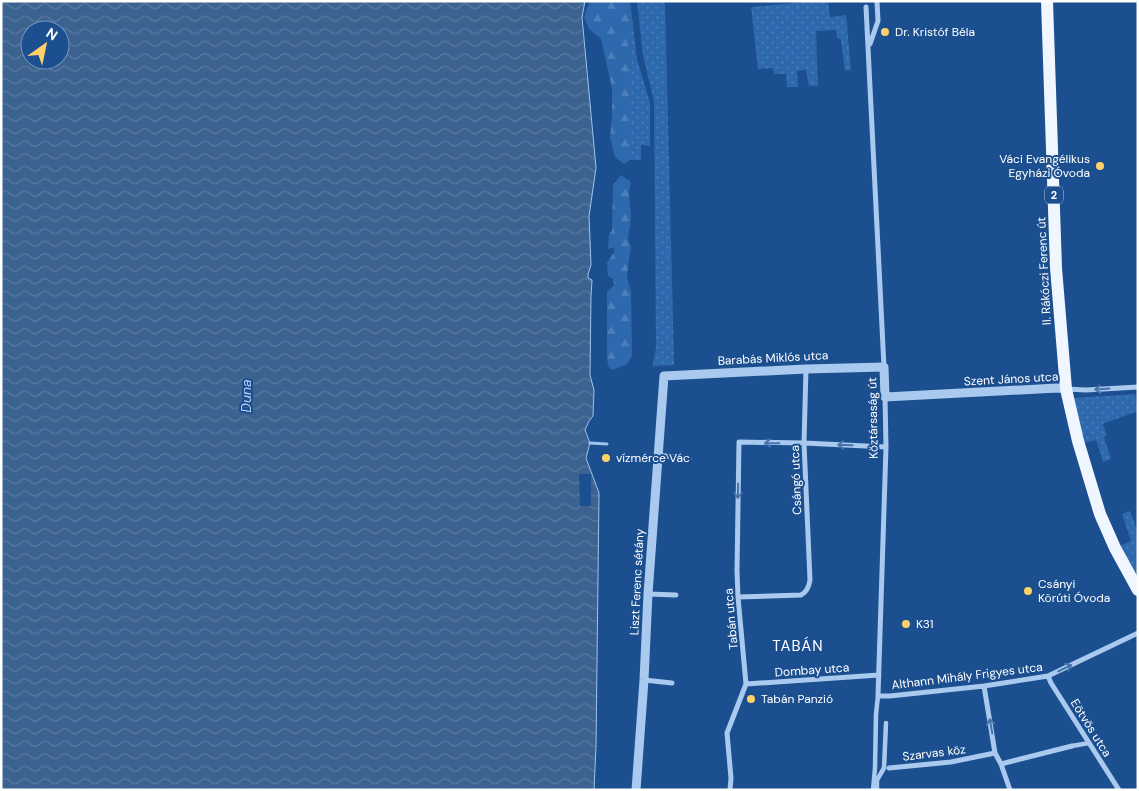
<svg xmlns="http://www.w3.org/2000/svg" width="1139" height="791" viewBox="0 0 1139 791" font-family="'DM Sans',sans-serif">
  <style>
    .grass { fill: url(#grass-dots) }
    .forest { fill: url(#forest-firs) }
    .water { fill: url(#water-waves); stroke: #9cc4f0; fill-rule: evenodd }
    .pier { fill: #1b4f8f }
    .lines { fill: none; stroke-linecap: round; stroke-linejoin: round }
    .stream { stroke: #9cc4f0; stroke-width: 3 }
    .pedestrian { stroke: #a9c9ee; stroke-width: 4.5 }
    .minor { stroke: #a9c9ee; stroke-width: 5 }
    .tertiary { stroke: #a9c9ee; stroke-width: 9 }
    .primary { stroke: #f0f6ff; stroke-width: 12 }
    .oneway { stroke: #4674ac }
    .poi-dot { fill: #ffd166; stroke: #1b4f8f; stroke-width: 2 }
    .labels { text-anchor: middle; stroke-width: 4; stroke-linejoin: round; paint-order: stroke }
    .shield { fill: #1b4f8f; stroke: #bbcadd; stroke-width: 1 }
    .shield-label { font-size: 11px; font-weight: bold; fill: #fff }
    .poi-label { font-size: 12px; fill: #fff; stroke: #1b4f8f; text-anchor: start }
    .street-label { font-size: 12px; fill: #fff; stroke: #1b4f8f }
    .water-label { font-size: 14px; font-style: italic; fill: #b5d3f5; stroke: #1b4f8f }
    .quarter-label { font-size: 15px; letter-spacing: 1px; fill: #fff; stroke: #1b4f8f }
  </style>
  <defs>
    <pattern id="grass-dots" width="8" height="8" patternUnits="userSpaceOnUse" patternTransform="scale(1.25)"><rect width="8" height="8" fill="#2e69ad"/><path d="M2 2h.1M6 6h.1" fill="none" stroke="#4d80b9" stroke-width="1.8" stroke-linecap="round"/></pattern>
    <pattern id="forest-firs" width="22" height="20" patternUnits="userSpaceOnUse" patternTransform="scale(1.25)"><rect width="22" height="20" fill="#2e69ad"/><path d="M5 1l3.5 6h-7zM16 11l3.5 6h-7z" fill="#4d80b9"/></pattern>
    <pattern id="water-waves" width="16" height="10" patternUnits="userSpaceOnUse" patternTransform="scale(1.25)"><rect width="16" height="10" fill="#3c6290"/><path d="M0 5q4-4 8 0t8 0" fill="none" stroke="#597aa1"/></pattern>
  </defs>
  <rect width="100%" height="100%" fill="#1b4f8f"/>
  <!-- grass -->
  <path class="grass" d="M629 1H630L637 59 650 103V146L641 145V160H630V73L631 28Z
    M637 1H665L674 362V365L655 366 653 367V364L656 348 654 101 643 56Z
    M816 1H828L830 17 846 15 851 70 845 71 841 40 837 37 836 30 816 31 818 86H809L806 70 797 71 798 87H787L786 74H774L773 68 758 69 751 7Z
    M1135 394 1138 411 1103 424 1107 436 1104 437 1111 459 1103 462 1096 440 1084 443 1074 398Z
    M1130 511 1138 532V577L1119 546 1131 541 1122 514Z"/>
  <!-- forest -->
  <path class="forest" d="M590 1H629L631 28 630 73V160L624 164 615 157 610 138 612 116V88L601 39 589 29 584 17Z
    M621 175 631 182 629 192 631 219 628 238 631 248 629 259 627 277 631 292 632 356 627 364 612 370 608 366 607 357V292L614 285 613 278 608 276 607 263 614 252 615 247 608 249 609 235 612 230 613 185Z"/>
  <!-- water -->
  <path class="water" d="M1 1H585L582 17 596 168 589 216 591 265 588 274V278L592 280 591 296 590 375 594 390 593 416 589 421 585 430 590 443 586 458 599 493 596 747 594 790H1ZM30 30H60V60H30Z"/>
  <!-- pier -->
  <path class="pier" d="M579 474H591V506H580Z"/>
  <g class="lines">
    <!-- stream -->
    <path class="stream" d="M590 443 607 444"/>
    <!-- pedestrian -->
    <path class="pedestrian" d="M1072 746 1089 743
      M873 790 875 768 876 714 878 696
      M877 790V780L884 768 886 723"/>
    <!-- minor -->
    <path class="minor" d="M866 7 884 367
      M870 44 878 21 877 1
      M1066 389 1086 390 1138 387
      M885 397 886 447 878 696H890L984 686 1048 676 1138 633
      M658 455 689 459
      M648 594 676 595
      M738 597 801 595C807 592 809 587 810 580L804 443 806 369
      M1048 676 1051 683 1119 790
      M644 680 672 683
      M746 684 879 675
      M984 686 995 753 1001 764 1010 790
      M1001 764 1072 746
      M889 768 951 762 995 753
      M730 790 731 778 727 733 746 684 738 597 737 571 739 442 804 443 886 447"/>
    <!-- tertiary -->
    <path class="tertiary" d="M636 790 644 680 648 594 664 376 806 369 884 367 885 397 1057 388 1066 389"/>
    <!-- primary -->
    <path class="primary" d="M1047 1 1056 268 1066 389 1078 441 1100 514 1115 548 1138 590"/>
  </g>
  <!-- one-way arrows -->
  <defs><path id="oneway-shaft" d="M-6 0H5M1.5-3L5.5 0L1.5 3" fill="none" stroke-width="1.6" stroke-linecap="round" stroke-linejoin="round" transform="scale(1.25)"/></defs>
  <g class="oneway">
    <use href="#oneway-shaft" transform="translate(1102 389) rotate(176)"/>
    <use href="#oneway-shaft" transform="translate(772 443) rotate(-179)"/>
    <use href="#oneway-shaft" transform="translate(845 445) rotate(-178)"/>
    <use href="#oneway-shaft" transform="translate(738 491) rotate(91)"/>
    <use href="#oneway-shaft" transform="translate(1065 668) rotate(-26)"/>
    <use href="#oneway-shaft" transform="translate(991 726) rotate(-100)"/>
  </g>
  <!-- markers -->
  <g class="poi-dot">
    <circle cx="885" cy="32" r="5"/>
    <circle cx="1100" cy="166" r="5"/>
    <circle cx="606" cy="458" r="5"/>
    <circle cx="1028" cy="591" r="5"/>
    <circle cx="906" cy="624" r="5"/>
    <circle cx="751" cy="699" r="5"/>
  </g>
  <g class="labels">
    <!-- shield labels -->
    <rect class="shield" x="1045" y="186.5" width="18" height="17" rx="4"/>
    <g class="shield-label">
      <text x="1054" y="199">2</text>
    </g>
    <!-- poi labels -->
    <g class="poi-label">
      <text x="895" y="36">Dr. Kristóf Béla</text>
      <text x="1090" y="163" text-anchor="end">Váci Evangélikus<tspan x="1090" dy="14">Egyházi Óvoda</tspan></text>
      <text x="616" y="462">vízmérce Vác</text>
      <text x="1038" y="588">Csányi<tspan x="1038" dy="14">Körúti Óvoda</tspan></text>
      <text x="916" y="628">K31</text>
      <text x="761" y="703">Tabán Panzió</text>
    </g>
    <!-- street labels -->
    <g class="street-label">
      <text transform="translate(1044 271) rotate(-93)" y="4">II. Rákóczi Ferenc út</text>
      <text transform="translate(773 358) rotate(-3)" y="4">Barabás Miklós utca</text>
      <text transform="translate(1011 379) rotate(-3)" y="4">Szent János utca</text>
      <text transform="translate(873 418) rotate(-91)" y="4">Köztársaság út</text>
      <text transform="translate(796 480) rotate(-92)" y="4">Csángó utca</text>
      <text transform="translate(637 582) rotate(-87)" y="4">Liszt Ferenc sétány</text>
      <text transform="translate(731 619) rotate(-95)" y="4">Tabán utca</text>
      <text transform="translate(812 670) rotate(-4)" y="4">Dombay utca</text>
      <text transform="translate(967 676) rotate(-7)" y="4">Althann Mihály Frigyes utca</text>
      <text transform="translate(1091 728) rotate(58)" y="4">Eötvös utca</text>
      <text transform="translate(934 753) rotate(-7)" y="4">Szarvas köz</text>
    </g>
    <!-- water labels -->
    <g class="water-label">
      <text transform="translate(246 396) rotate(-90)" y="5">Duna</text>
    </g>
    <!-- quarter labels -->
    <g class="quarter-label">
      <text x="798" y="651">TABÁN</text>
    </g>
  </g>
  <!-- border -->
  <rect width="1139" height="791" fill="none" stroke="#ffffff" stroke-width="5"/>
  <!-- north arrow -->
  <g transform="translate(45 45) rotate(33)"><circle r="24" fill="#1b4f8f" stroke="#7695bc"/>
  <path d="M0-4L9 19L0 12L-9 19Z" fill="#ffd166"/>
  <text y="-8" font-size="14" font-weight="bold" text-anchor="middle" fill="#ffffff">N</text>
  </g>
</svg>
